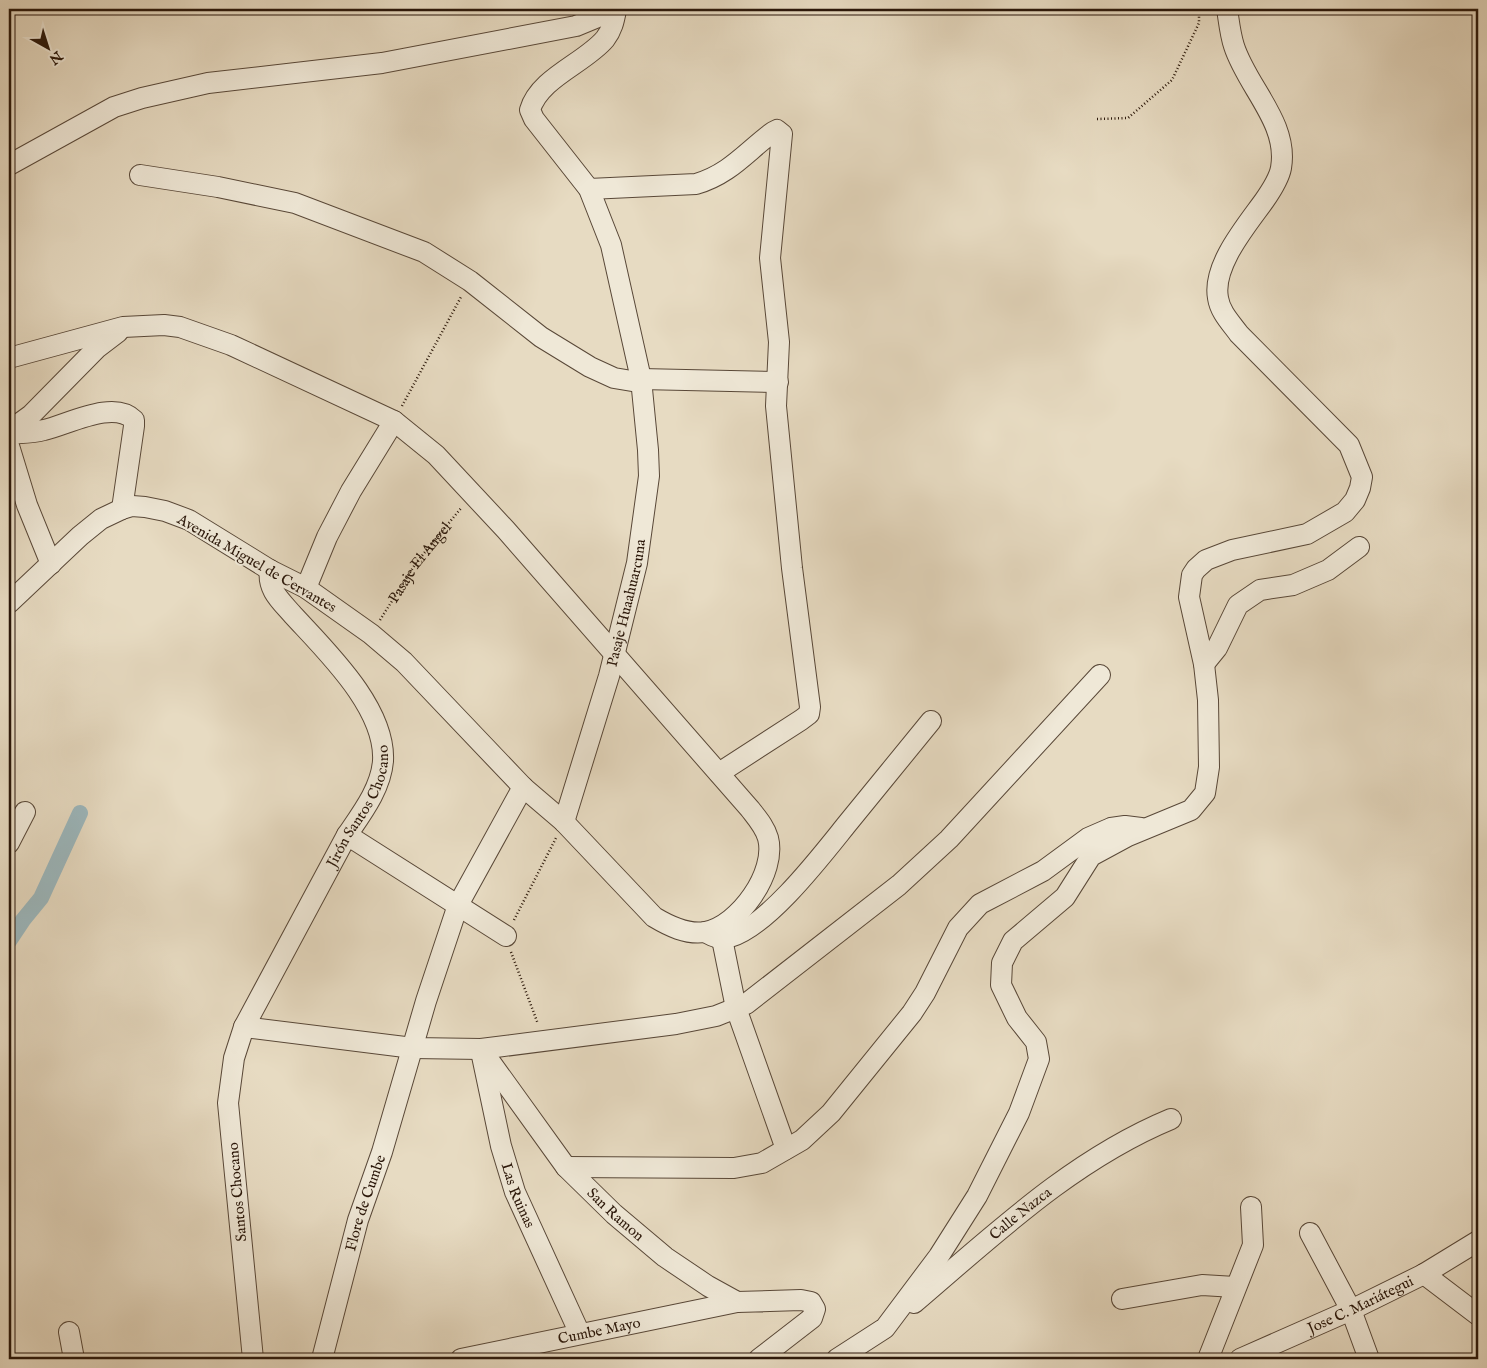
<svg xmlns="http://www.w3.org/2000/svg" width="1487" height="1368" viewBox="0 0 1487 1368" font-family="'IM FELL English',serif">
  <style>
    .lines { fill: none; stroke-linecap: round; stroke-linejoin: round }
    .canal { stroke: #9cb8be; stroke-width: 16 }
    .minor-casing { stroke: #594838; stroke-width: 22 }
    .path { stroke: #2a170a; stroke-width: 2.5; stroke-dasharray: 1 2.5; stroke-linecap: butt }
    .minor { stroke: #efe8d7; stroke-width: 20 }
    .labels { text-anchor: middle; stroke-width: 4; stroke-linejoin: round; paint-order: stroke }
    .street-label { font-size: 15px; fill: #2a170a; stroke: #efe8d7 }
  </style>
  <rect width="100%" height="100%" fill="#e7dbc2"/>
  <filter id="stains"><feTurbulence type="fractalNoise" baseFrequency=".004" numOctaves="4"/><feColorMatrix values="0 0 0 0 .2 0 0 0 0 .09 0 0 0 0 .02 0 0 0 .5 -.17"/></filter>
  <radialGradient id="worn" r=".72"><stop offset=".6" stop-color="#630" stop-opacity="0"/><stop offset="1" stop-color="#630" stop-opacity=".3"/></radialGradient>
  <g class="lines">
    <!-- canal -->
    <path class="canal" d="M9 941 23 920 41 898 80 813"/>
    <defs>
      <g id="minor">
        <path d="M9 165 114 107 142 98 208 83 382 63 576 26 617 9"/>
        <path d="M140 175 218 187 295 203 424 252 470 281 541 337 590 367 614 378 632 381 641 379 778 382"/>
        <path d="M589 189 696 184C730 174 746 152 773 132L777 130 782 134 770 258 779 342 776 406 792 568 810 707 809 714 801 720 719 773"/>
        <path d="M9 358 123 327 164 325 180 327 231 345 394 421 436 455 506 530 750 809C757 818 765 827 768 838 777 872 739 926 705 932 687 935 669 926 654 917L564 822 523 787 404 662 371 634 306 588 270 570 189 520 165 511 145 507 132 506 122 509 101 519 80 536 9 603"/>
        <path d="M9 431 31 415 97 348 118 332"/>
        <path d="M9 434C20 433 33 433 44 430 67 425 114 399 134 420V426L122 509"/>
        <path d="M9 446 27 505 51 564"/>
        <path d="M306 588 327 537 351 491 394 421"/>
        <path d="M1204 664 1217 648 1238 605 1260 590 1293 585 1328 570 1359 547"/>
        <path id="s2" d="M564 822 609 676 637 563 649 476 648 450 641 379 611 245 589 189 534 119 530 110C539 78 585 63 605 39 612 30 614 21 616 10"/>
        <path d="M347 835 506 936"/>
        <path d="M9 843 25 812"/>
        <path d="M705 932C714 937 720 940 730 937 768 926 822 855 847 824 875 790 903 755 931 721"/>
        <path d="M722 939 736 1008 786 1149"/>
        <path d="M244 1027 413 1048 481 1049 676 1024 716 1016 746 1004 899 885 949 839 1100 675"/>
        <path id="s3" d="M481 1049 566 1167 614 1214 665 1257 708 1286 737 1302 801 1300 811 1302 815 1309 812 1318 759 1359"/>
        <path id="s4" d="M482 1056 501 1146 515 1192 580 1334"/>
        <path d="M566 1167 734 1168 762 1163 802 1140 831 1113 912 1013 925 993 958 928 980 904 1043 871 1088 838 1111 828 1125 826 1141 828"/>
        <path d="M1310 1233 1351 1310 1369 1359"/>
        <path d="M1424 1274 1478 1315"/>
        <path d="M1122 1299 1202 1285 1235 1287"/>
        <path id="s5" d="M914 1303C994 1235 1072 1160 1171 1119"/>
        <path d="M69 1332 74 1359"/>
        <path id="s6" d="M253 1359 228 1103 234 1058 244 1027 347 835C362 813 381 788 383 761 386 708 326 651 293 615 281 601 267 590 270 570"/>
        <path id="s7" d="M322 1359 358 1220 382 1152 426 1001 458 905 523 787"/>
        <path id="s8" d="M461 1359 737 1302"/>
        <path d="M837 1359 885 1328 939 1256 977 1196 1019 1113 1039 1059 1036 1042 1017 1018 1001 985 1002 963 1013 941 1065 897 1091 856 1128 836 1191 810 1205 793 1209 767 1208 700 1204 664 1189 597 1192 575 1196 569 1206 560 1232 550 1307 534 1345 512 1355 500 1360 488 1362 477 1349 445 1239 334C1231 323 1220 312 1218 298 1212 266 1246 226 1264 201 1271 191 1279 179 1281 168 1289 123 1247 87 1234 46 1230 34 1229 21 1227 9"/>
        <path d="M1208 1359 1253 1245 1251 1207"/>
        <path id="s9" d="M1240 1359 1351 1310 1424 1274 1478 1241"/>
      </g>
    </defs>
    <!-- minor casing -->
    <use href="#minor" class="minor-casing"/>
    <!-- path -->
    <g class="path">
      <path d="M1097 119 1128 118 1172 80 1199 23V9"/>
      <path d="M402 406 461 297"/>
      <path id="s1" d="M380 620 416 563 462 507"/>
      <path d="M514 920 556 838"/>
      <path d="M511 952 538 1024"/>
    </g>
    <!-- minor -->
    <use href="#minor" class="minor"/>
  </g>
  <g class="labels">
    <!-- street labels -->
    <g class="street-label">
      <text transform="translate(257 563) rotate(30)" y="5">Avenida Miguel de Cervantes</text>
      <text dy="5" stroke="none"><textPath href="#s1" startOffset="70">Pasaje El Angel</textPath></text>
      <text dy="5" stroke="none"><textPath href="#s2" startOffset="228">Pasaje Huaahuarcuna</textPath></text>
      <text dy="5" stroke="none"><textPath href="#s6" startOffset="585">Jirón Santos Chocano</textPath></text>
      <text transform="translate(237 1192) rotate(-95)" y="5">Santos Chocano</text>
      <text dy="5" stroke="none"><textPath href="#s4" startOffset="144">Las Ruinas</textPath></text>
      <text dy="5" stroke="none"><textPath href="#s7" startOffset="162">Flore de Cumbe</textPath></text>
      <text dy="5" stroke="none"><textPath href="#s5" startOffset="139">Calle Nazca</textPath></text>
      <text dy="5" stroke="none"><textPath href="#s3" startOffset="214">San Ramon</textPath></text>
      <text dy="5" stroke="none"><textPath href="#s9" startOffset="132">Jose C. Mariátegui</textPath></text>
      <text dy="5" stroke="none"><textPath href="#s8" startOffset="141">Cumbe Mayo</textPath></text>
    </g>
  </g>
  <!-- margin -->
  <rect width="1487" height="1368" fill="none" stroke="#e7dbc2" stroke-width="30"/>
  <rect x="10" y="10" width="1467" height="1348" fill="none" stroke="#2a170a" stroke-width="2.5"/>
  <rect x="15" y="15" width="1457" height="1338" fill="none" stroke="#2a170a"/>
  <!-- north arrow -->
  <g transform="translate(48 48) rotate(141)" stroke="#efe8d7" stroke-width="4" paint-order="stroke">
  <path d="M0-4L9 19L0 12L-9 19Z" fill="#2a170a"/>
  <text y="-8" font-size="14" font-weight="bold" text-anchor="middle" fill="#2a170a">N</text>
  </g>
  <rect width="100%" height="100%" filter="url(#stains)"/>
  <rect width="100%" height="100%" fill="url(#worn)"/>
</svg>
